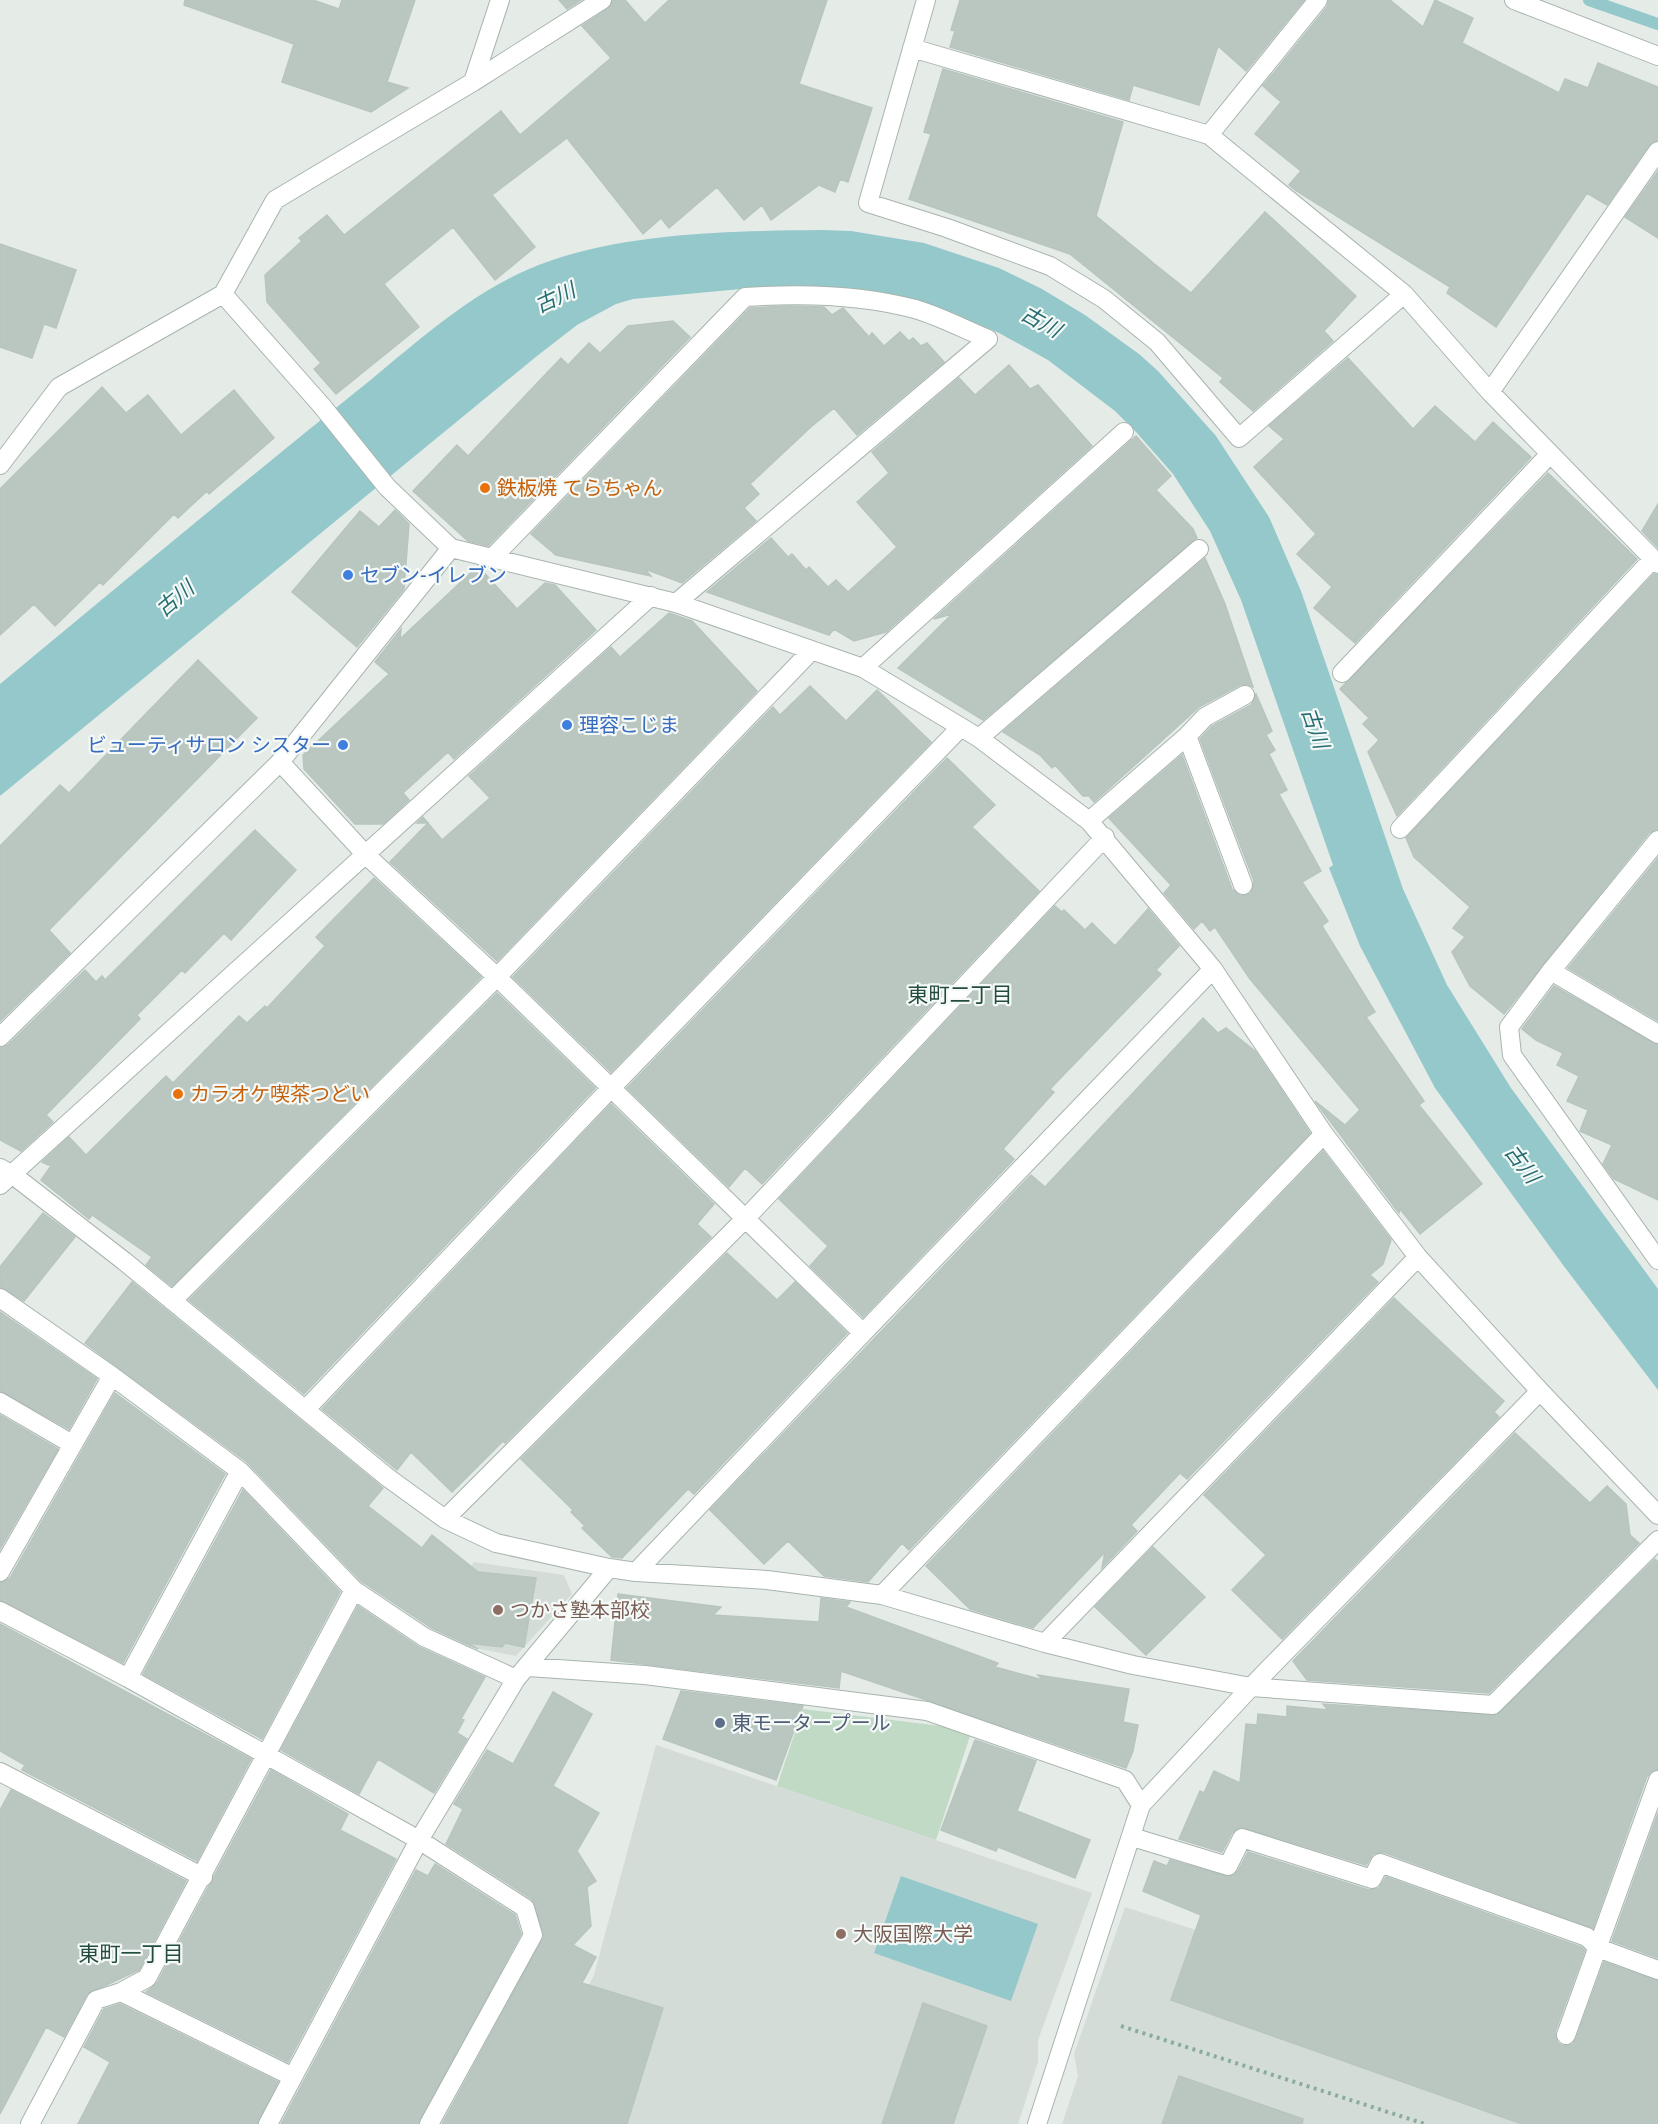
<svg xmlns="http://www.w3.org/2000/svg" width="1658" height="2124" viewBox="0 0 1658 2124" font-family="Arial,'Noto Sans JP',sans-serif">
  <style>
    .built { fill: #d3dcd7 }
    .green { fill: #c1dac5 }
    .water { fill: #94c8ca }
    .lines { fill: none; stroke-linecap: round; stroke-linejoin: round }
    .stream { stroke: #94c8ca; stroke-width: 12 }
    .building { fill: #bac7c1; stroke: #b8c5be; stroke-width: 1.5 }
    .service-casing { stroke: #a8b4ae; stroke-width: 20 }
    .minor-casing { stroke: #a8b4ae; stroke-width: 20 }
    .path { stroke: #89ac9d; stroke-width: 4; stroke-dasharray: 3 4.5; stroke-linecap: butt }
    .service { stroke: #fff; stroke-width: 18 }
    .minor { stroke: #fff; stroke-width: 18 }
    .food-dot { fill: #e8710a; stroke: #f5f9f7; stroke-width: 2 }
    .shop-dot { fill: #3f7fe0; stroke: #f5f9f7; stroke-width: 2 }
    .education-dot { fill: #8d6e63; stroke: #f5f9f7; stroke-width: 2 }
    .service-dot { fill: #5c6f8a; stroke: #f5f9f7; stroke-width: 2 }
    .labels { text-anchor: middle; stroke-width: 4.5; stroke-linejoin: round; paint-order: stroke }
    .food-label { font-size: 20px; fill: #c56008; stroke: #f5f9f7; text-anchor: start }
    .shop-label { font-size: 20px; fill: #366cbe; stroke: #f5f9f7; text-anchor: start }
    .education-label { font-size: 20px; fill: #785e54; stroke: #f5f9f7; text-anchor: start }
    .service-label { font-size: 20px; fill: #4e5e75; stroke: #f5f9f7; text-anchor: start }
    .water-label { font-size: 21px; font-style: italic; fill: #276d71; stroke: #f5f9f7 }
    .neighbourhood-label { font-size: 21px; fill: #244c3e; stroke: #f5f9f7 }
  </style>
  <rect width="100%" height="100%" fill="#e5ece8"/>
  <!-- built -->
  <path class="built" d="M474 1562 564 1575 572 1594 516 1656 454 1644 427 1626Z
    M656 1745 1092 1893 1038 2040V2062L1018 2124H517L594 1975Z
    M1125 1907 1658 2080V2124H1062L1078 2076 1074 2054Z"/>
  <!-- green -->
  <path class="green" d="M803 1709 941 1726 970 1736 936 1840 777 1786Z"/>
  <!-- water -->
  <path class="water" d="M822 230 851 231 924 243 999 268 1042 289 1085 315 1139 354 1158 371 1216 436 1269 517 1301 591 1403 889 1447 985 1511 1088 1658 1289V1390L1563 1265 1435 1088 1360 946 1329 868 1333 865 1241 600 1210 531 1173 474 1137 433 1115 411 1048 360 999 333 943 309 908 299 752 288 633 299 616 304 577 325 537 356 0 796V684C115 589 230 493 347 399 404 354 461 298 529 269 615 232 729 231 822 230Z
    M901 1876 1038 1924 1011 2001 874 1953Z"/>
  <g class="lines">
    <!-- stream -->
    <path class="stream" d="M1589 0 1658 24"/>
  </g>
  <!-- building -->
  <path class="building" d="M185 0H313L339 9 342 0H415L387 82 408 88 371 112 282 82 294 44 184 5Z
    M559 0H581L567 9Z
    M613 0H625L645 23 669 0H827L799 84 872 108 848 182 840 179 835 192 819 185 771 220 762 205 744 220 717 187 669 228 661 218 643 234 567 138 492 195 535 247 495 280 453 227 384 284 419 327 336 394 314 369 321 363 267 302 265 275 302 241 299 238 327 215 344 235 501 111 520 135 611 58 582 26 608 9Z
    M960 0H1304L1246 71 1218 46 1199 105 1133 85 1129 100 950 47 955 31 951 30Z
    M1329 0H1390L1423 27 1435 0 1473 18 1462 43 1559 93 1565 79 1588 88 1598 63 1658 87V140L1649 145 1607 205 1587 193 1496 327 1447 293 1450 287 1295 190 1289 185 1301 171 1255 134 1281 102 1263 86 1327 7Z
    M943 69 1123 122 1096 216 1151 261 1149 267 1152 262 1191 293 1265 212 1356 296 1324 331 1333 341 1253 411 1220 382 1223 378 1070 254 909 199 931 134 924 132Z
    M1658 171V238L1625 217Z
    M0 244 76 270 56 328 44 324 32 358 0 347Z
    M788 306 824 307 832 315 843 308 869 337 872 333 884 346 900 332 909 341 913 338 921 346 927 343 944 362 857 435 834 408 812 426 750 484 759 494 744 508 756 521 682 583 645 569 651 576 556 555 531 534 750 308Z
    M673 321 690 337 488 546 468 541 413 491 457 445 468 456 561 358 568 365 589 343 600 353 628 326Z
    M1348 358 1413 429 1435 406 1475 442 1493 422 1531 457 1355 643 1314 608 1332 587 1297 554 1316 534 1254 467 1284 439 1269 426Z
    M1009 365 1030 389 1038 385 1092 446 886 632 854 641 834 629 829 635 707 592 771 538 788 557 792 554 806 570 809 567 828 587 836 580 848 592 897 547 857 502 889 473 872 452 959 378 975 395Z
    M102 387 126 413 148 395 181 435 234 390 274 438 209 494 207 491 178 518 174 514 103 585 100 582 55 626 34 604 0 635V489Z
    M1136 436 1171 476 1156 490 1193 529 1197 538 983 720 898 668 952 614 934 619Z
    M1548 473 1637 559 1397 816 1368 752 1379 740 1363 724 1369 718 1340 689Z
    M1658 504V548L1642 531Z
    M395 510 409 524 404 589 357 647 292 592 360 511 379 527Z
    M1205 558 1225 604 1253 687 1246 684 1240 685 1199 707 1094 802 1089 796H1083L1055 765 1052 768 1040 755 1003 732Z
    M478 566 517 609 545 583 555 585 596 630 454 759 448 752 403 793 409 800 383 824H355L304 769 303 755 389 674 375 662 401 629 400 639Z
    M1654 574 1658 575V829L1649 833 1504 1014 1470 986 1452 952 1465 937 1453 928 1470 907 1414 857 1406 838Z
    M669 613 692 621 757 691 497 961 390 862 428 823H417L423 817 442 840 490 798 469 776 611 647 620 657Z
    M198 660 257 718 49 930 70 953 0 1021V846L60 785 69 793Z
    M810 686 846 721 877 690 931 742 611 1072 513 977 773 707 780 715Z
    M1256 694 1272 731 1266 735 1275 750 1269 754 1287 790 1279 794 1321 871 1302 882 1328 921 1322 926 1375 1012 1366 1017 1424 1101 1419 1105 1482 1184 1420 1234 1400 1209 1399 1213 1315 1101 1345 1125 1360 1110 1250 979 1215 927 1210 931 1202 921 1194 929 1164 893 1171 885 1109 818 1182 755 1232 889 1241 896 1251 893 1254 881 1200 739 1212 726 1251 705Z
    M947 758 995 805 972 827 1039 891 762 1184 745 1168 729 1187 627 1088Z
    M255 830 296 870 231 940 224 933 185 973 182 970 137 1015 140 1019 46 1115 53 1122 21 1151 0 1140V1048L8 1045 85 970 96 982 102 976 105 980Z
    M1658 858V1021L1568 968Z
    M374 878 481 977 172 1286 146 1265 152 1257 92 1215 89 1219 41 1180 51 1166 42 1162 69 1137 86 1155 166 1076 173 1083 239 1016 247 1023 265 1006 267 1008 325 946 316 937Z
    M1055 906 1062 912 1064 910 1085 930 1092 923 1115 946 1148 909 1179 946 1156 970 1161 974 1050 1089 1054 1092 1003 1149 1014 1159 863 1317 810 1266 828 1246 779 1199Z
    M1554 986 1658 1045V1200L1614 1179 1603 1164 1612 1145 1580 1131 1588 1110 1567 1101 1579 1076 1557 1065 1563 1053 1536 1040 1522 1029Z
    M497 993 595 1088 304 1394 189 1300Z
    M1203 1018 1218 1033 1226 1028 1255 1051 1310 1133 909 1550 902 1543 868 1582 824 1576 788 1541 764 1564 710 1510 1031 1175 1045 1187Z
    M611 1104 714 1204 697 1224 711 1237 505 1443 503 1441 452 1492 411 1452 397 1470 322 1409Z
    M1323 1151 1391 1240 1383 1264 1370 1275 1378 1282 1187 1479 1180 1473 1131 1525 1137 1531 1102 1568 1105 1552 1033 1628 970 1609 926 1566Z
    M43 1213 75 1237 24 1301 0 1287V1267Z
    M727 1253 777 1300 795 1282 847 1333 694 1494 688 1489 622 1558 612 1557 582 1528 585 1526 571 1512 573 1510 521 1459Z
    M132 1282 383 1488 368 1506 422 1548 432 1535 478 1572 536 1578 524 1647 505 1643 502 1647 467 1643 478 1649 430 1627 361 1581 247 1462 85 1343Z
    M1394 1298 1504 1401 1494 1412 1499 1417 1282 1639 1232 1590 1266 1555 1204 1495Z
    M0 1312 97 1379 69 1429 0 1391Z
    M115 1393 225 1474 123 1663 0 1600V1583L10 1578Z
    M0 1415 58 1449 0 1549Z
    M1515 1433 1590 1503 1607 1486 1626 1504 1630 1535 1639 1543 1489 1693 1307 1680 1293 1661Z
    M243 1490 340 1592 262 1739 143 1674Z
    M1153 1547 1205 1597 1146 1655 1095 1607Z
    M1655 1559 1658 1562V1769L1647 1776 1593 1928 1383 1852 1373 1854 1366 1865 1241 1827 1232 1833 1222 1852 1179 1839 1200 1791 1204 1793 1214 1771 1240 1783 1246 1724 1257 1725 1258 1714 1287 1717V1706L1328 1710 1323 1704 1497 1715Z
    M618 1594 721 1607 713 1615 819 1622 821 1598 850 1602 846 1607 998 1663 995 1667 1043 1680 1038 1675 1129 1689 1123 1722 1138 1725 1133 1751 1126 1768 841 1671 839 1688 611 1660Z
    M358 1606 419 1647 485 1677 461 1719 464 1720 457 1733 467 1739 434 1793 378 1759 359 1794 281 1750Z
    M0 1624 251 1759 197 1861 22 1770 25 1765 0 1751Z
    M681 1691 803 1706 776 1780 663 1739Z
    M553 1692 592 1714 553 1786 599 1813 577 1851 596 1881 587 1887 591 1926 573 1945 596 1957 582 1983 663 2008 627 2124H442L544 1936 532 1899 446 1844 463 1809 454 1804 487 1750 513 1764Z
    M975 1740 1036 1761 1017 1811 1090 1840 1075 1878 998 1847 996 1851 941 1830Z
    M271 1770 348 1814 340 1830 396 1859 288 2062 146 1992 157 1983Z
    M11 1790 186 1881 139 1970 87 1994 64 2037 46 2027 0 2114V1810Z
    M1658 1813V1958L1612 1941Z
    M1248 1852 1369 1890 1379 1888 1386 1877 1581 1947 1585 1950 1555 2032 1557 2042 1563 2046 1573 2044 1576 2039 1604 1962 1658 1981V2124H1522L1171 2000 1201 1915 1143 1891 1154 1861 1167 1866 1170 1860 1229 1877 1238 1871Z
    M435 1864 515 1915 521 1934 418 2124H281L416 1870 428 1876Z
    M923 2003 987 2026 953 2124H882Z
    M120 2004 278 2082 257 2124H78L110 2062 84 2047 104 2009Z
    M1179 2076 1303 2119 1302 2124H1162Z"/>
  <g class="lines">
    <defs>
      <path id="service" d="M1187 736 1205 717 1245 695
        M1089 821 1187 736 1243 885
        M1551 971 1509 1027 1512 1055 1658 1260"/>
      <path id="minor" d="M926 0 868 203 947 228 1050 266 1104 299 1157 342 1239 438 1404 294
        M1318 0 1209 135 1404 294 1490 392 1658 564
        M1514 0 1658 56
        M912 48 1209 135
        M473 82 602 0
        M1490 392 1658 151
        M0 465 59 387 223 294
        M451 548 387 487 322 406 223 294 275 200 473 82 500 0
        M492 558 745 297C802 293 859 294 915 309 939 316 964 329 988 339L676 603
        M863 668 1124 432
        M1342 673 1550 454
        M979 738 1199 549
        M280 762 366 855 497 977 863 1333 1213 969
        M1400 829 1653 559
        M1658 840 1551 971 1658 1034
        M0 1037 280 762 451 548 676 603 863 668 979 738 1089 821 1213 969 1324 1134 1418 1257 1540 1391 1658 1515
        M0 1168 13 1175 124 1261 387 1477 445 1519 496 1543 609 1568
        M0 1185 651 596
        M0 1298 112 1376 240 1471 354 1590 424 1637 516 1679
        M172 1301 497 977 812 650
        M0 1402 72 1444
        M306 1409 610 1089 960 728
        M445 1519 746 1218 1105 837
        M0 1572 112 1376
        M636 1572 863 1333
        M882 1595 1324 1134
        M0 1611 128 1678 419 1840 525 1908 533 1935 429 2124
        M1045 1643 1418 1257
        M528 1667 645 1675 927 1711 1125 1780 1141 1805
        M128 1678 240 1471
        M0 1772 203 1877
        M1132 1837 1228 1866 1242 1838 1372 1879 1380 1863 1587 1937 1598 1948 1658 1970
        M121 1992 293 2077
        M1566 2035 1658 1780
        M30 2124 96 2000 121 1992 147 1978 354 1590
        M268 2124 419 1840 516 1679 609 1568 636 1572 767 1580 882 1595 1045 1643 1133 1665 1251 1687 1493 1705 1658 1540
        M1037 2124 1141 1805 1251 1687 1540 1391"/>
    </defs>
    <!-- service casing -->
    <use href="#service" class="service-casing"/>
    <!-- minor casing -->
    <use href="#minor" class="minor-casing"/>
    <!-- path -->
    <path class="path" d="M1121 2026 1425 2124"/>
    <!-- service -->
    <use href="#service" class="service"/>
    <!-- minor -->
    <use href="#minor" class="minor"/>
  </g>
  <!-- markers -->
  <g class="food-dot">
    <circle cx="485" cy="488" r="6"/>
    <circle cx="178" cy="1094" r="6"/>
  </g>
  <g class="shop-dot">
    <circle cx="348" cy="575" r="6"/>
    <circle cx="567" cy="725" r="6"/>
    <circle cx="343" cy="745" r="6"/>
  </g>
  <g class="education-dot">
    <circle cx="498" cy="1610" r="6"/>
    <circle cx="841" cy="1934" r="6"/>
  </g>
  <circle class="service-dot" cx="720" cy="1723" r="6"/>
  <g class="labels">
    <!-- food labels -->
    <g class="food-label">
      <text x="497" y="495">鉄板焼 てらちゃん</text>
      <text x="190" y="1101">カラオケ喫茶つどい</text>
    </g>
    <!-- shop labels -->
    <g class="shop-label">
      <text x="360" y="582">セブン-イレブン</text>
      <text x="579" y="732">理容こじま</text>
      <text x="331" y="752" text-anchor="end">ビューティサロン シスター</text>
    </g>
    <!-- education labels -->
    <g class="education-label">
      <text x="510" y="1617">つかさ塾本部校</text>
      <text x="853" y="1941">大阪国際大学</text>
    </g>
    <!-- service labels -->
    <g class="service-label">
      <text x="732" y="1730">東モータープール</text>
    </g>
    <!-- water labels -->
    <g class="water-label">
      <text transform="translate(555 298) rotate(-25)" y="7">古川</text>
      <text transform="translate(1041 322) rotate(29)" y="7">古川</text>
      <text transform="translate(175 599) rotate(-40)" y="7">古川</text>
      <text transform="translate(1315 728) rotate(71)" y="7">古川</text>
      <text transform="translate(1522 1164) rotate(53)" y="7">古川</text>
    </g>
    <!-- neighbourhood labels -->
    <g class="neighbourhood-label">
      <text x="960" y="1002">東町二丁目</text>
      <text x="131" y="1961">東町一丁目</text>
    </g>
  </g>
</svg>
